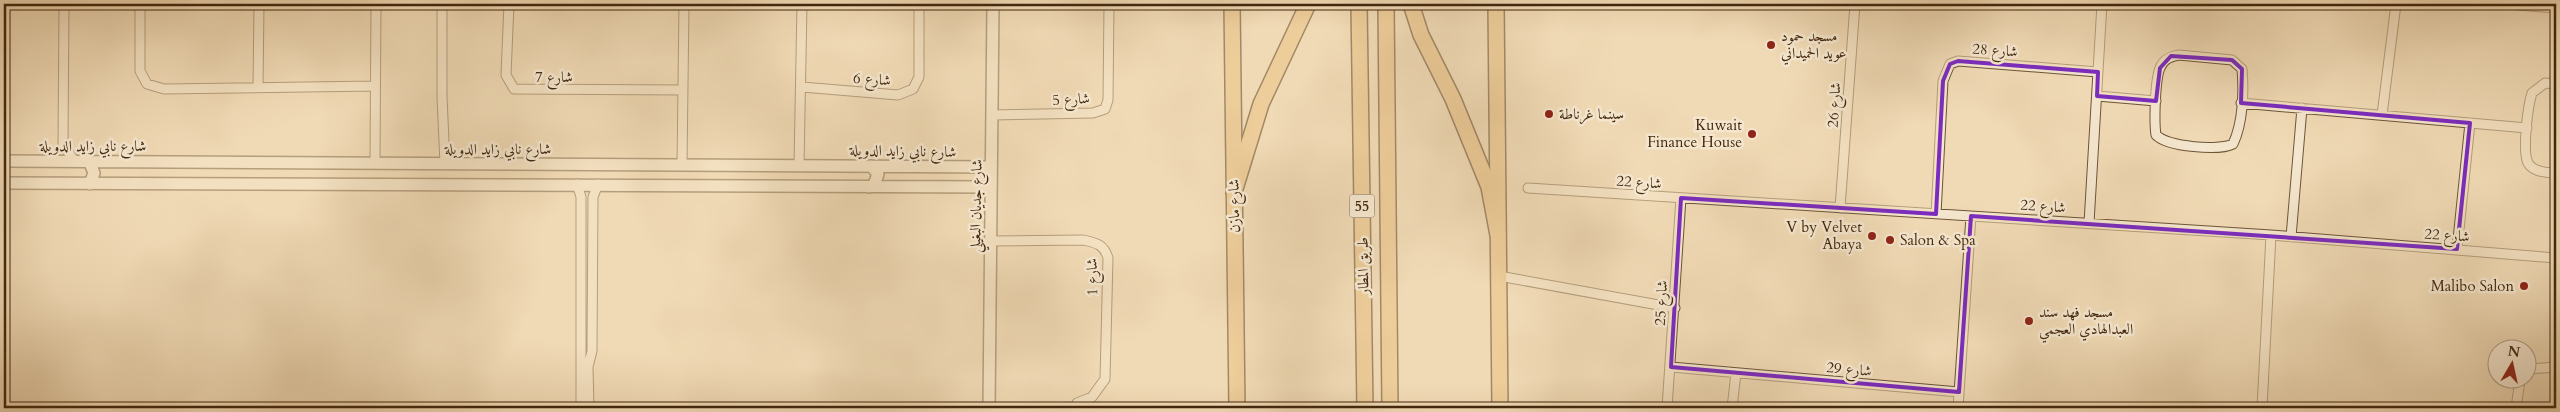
<svg xmlns="http://www.w3.org/2000/svg" width="2560" height="412" viewBox="0 0 2560 412" font-family="Cardo,Amiri,serif">
  <style>
    .lines { fill: none; stroke-linecap: round; stroke-linejoin: round }
    .minor-casing { stroke: #6e5437; stroke-width: 11 }
    .tertiary-casing { stroke: #6e5437; stroke-width: 14 }
    .primary-casing { stroke: #42270d; stroke-width: 18 }
    .trunk-casing { stroke: #42270d; stroke-width: 18 }
    .minor { stroke: #f5e7cf; stroke-width: 9 }
    .tertiary { stroke: #f5e7cf; stroke-width: 11 }
    .primary { stroke: #e8bd7a; stroke-width: 15 }
    .trunk { stroke: #e8bd7a; stroke-width: 15 }
    .marked { fill: none; stroke: #7b2cbf; stroke-width: 4; stroke-linejoin: round }
    .poi-dot { fill: #8f2418; stroke: #f5e7cf; stroke-width: 2 }
    .labels { text-anchor: middle; stroke-width: 5; stroke-linejoin: round; paint-order: stroke }
    .shield { fill: #f5e7cf; stroke: #786147; stroke-width: 1 }
    .shield-label { font-size: 14px; font-weight: bold; fill: #42270d }
    .poi-label { font-size: 15px; fill: #42270d; stroke: #f5e7cf; text-anchor: start }
    .street-label { font-size: 15px; fill: #42270d; stroke: #f5e7cf }
  </style>
  <rect width="100%" height="100%" fill="#f0dab5"/>
  <filter id="stains"><feTurbulence type="fractalNoise" baseFrequency=".004" numOctaves="4"/><feColorMatrix values="0 0 0 0 .2 0 0 0 0 .09 0 0 0 0 .02 0 0 0 .5 -.17"/></filter>
  <radialGradient id="worn" r=".72"><stop offset=".6" stop-color="#630" stop-opacity="0"/><stop offset="1" stop-color="#630" stop-opacity=".3"/></radialGradient>
  <g class="lines">
    <defs>
      <path id="minor" d="M64 4 63 144 75 162
        M140 4V71L147 84 164 89 375 86
        M442 4V97L445 164
        M509 4 506 75 514 89 682 90
        M2506 4 2556 8
        M2179 55 2232 60 2242 69C2244 92 2243 123 2233 144 2219 151 2168 147 2156 135 2154 122 2155 80 2160 68 2163 60 2171 56 2179 55Z
        M2556 84 2545 83 2532 93C2528 105 2522 151 2528 163 2533 172 2547 173 2556 173
        M258 87 259 4
        M802 87 898 95 913 89 919 77V4
        M2097 96 2156 101
        M2241 103 2527 128
        M992 115 1093 113 1105 109 1108 100 1109 4
        M2382 115 2396 4
        M375 162 376 4
        M682 165 684 4
        M799 165 802 4
        M577 184 581 197V408
        M1528 188 2271 235 2556 258
        M1840 208 1855 4
        M1936 214 1943 81 1950 64 1958 61 2098 72
        M2089 223 2102 4
        M2291 237 2302 108
        M991 241 1083 240C1096 243 1104 244 1108 258L1105 379 1092 397 1077 403 1078 408
        M2457 249 2470 123
        M1499 276 1675 308
        M1671 367 1959 392
        M2528 369 2556 367
        M589 408 588 367 592 351 593 197 598 184
        M1667 408 1681 198
        M1732 408 1736 373
        M1958 408 1971 216
        M2262 408 2271 235
        M2516 408 2520 380"/>
      <path id="tertiary" d="M4 161 991 167
        M89 161 94 173 90 184
        M4 183 991 187
        M869 187 874 185 878 174 871 166
        M989 408 993 4"/>
      <path id="primary" d="M1232 4 1237 408
        M1496 4 1500 408"/>
      <path id="trunk" d="M1359 4 1365 408
        M1386 4 1390 408
        M1411 4 1421 35 1453 99 1489 187 1498 235
        M1234 192 1261 104 1308 4"/>
    </defs>
    <!-- minor casing -->
    <use href="#minor" class="minor-casing"/>
    <!-- tertiary casing -->
    <use href="#tertiary" class="tertiary-casing"/>
    <!-- primary casing -->
    <use href="#primary" class="primary-casing"/>
    <!-- trunk casing -->
    <use href="#trunk" class="trunk-casing"/>
    <!-- minor -->
    <use href="#minor" class="minor"/>
    <!-- tertiary -->
    <use href="#tertiary" class="tertiary"/>
    <!-- primary -->
    <use href="#primary" class="primary"/>
    <!-- trunk -->
    <use href="#trunk" class="trunk"/>
  </g>
  <!-- marked area -->
  <path d="M0 0H2560V412H0ZM2171 56 2232 60 2242 69 2241 103 2470 123 2457 249 1971 216 1959 392 1671 367 1681 198 1936 214 1943 81 1950 64 1958 61 2098 72 2097 96 2156 101 2160 68Z" fill="#f0dab5" fill-opacity=".55" fill-rule="evenodd"/>
  <path class="marked" d="M2171 56 2232 60 2242 69 2241 103 2470 123 2457 249 1971 216 1959 392 1671 367 1681 198 1936 214 1943 81 1950 64 1958 61 2098 72 2097 96 2156 101 2160 68Z"/>
  <!-- markers -->
  <g class="poi-dot">
    <circle cx="1771" cy="45" r="5"/>
    <circle cx="1549" cy="114" r="5"/>
    <circle cx="1752" cy="134" r="5"/>
    <circle cx="1872" cy="236" r="5"/>
    <circle cx="1890" cy="240" r="5"/>
    <circle cx="2524" cy="286" r="5"/>
    <circle cx="2029" cy="321" r="5"/>
  </g>
  <g class="labels">
    <!-- shield labels -->
    <rect class="shield" x="1349.5" y="194.5" width="25" height="23" rx="4"/>
    <g class="shield-label">
      <text x="1362" y="211">55</text>
    </g>
    <!-- poi labels -->
    <g class="poi-label">
      <text x="1781" y="41">مسجد حمود<tspan x="1781" dy="17">عويد الحميداني</tspan></text>
      <text x="1559" y="119">سينما غرناطة</text>
      <text x="1742" y="130" text-anchor="end">Kuwait<tspan x="1742" dy="17">Finance House</tspan></text>
      <text x="1862" y="232" text-anchor="end">V by Velvet<tspan x="1862" dy="17">Abaya</tspan></text>
      <text x="1900" y="245">Salon &amp; Spa</text>
      <text x="2514" y="291" text-anchor="end">Malibo Salon</text>
      <text x="2039" y="317">مسجد فهد سند<tspan x="2039" dy="17">العبدالهادي العجمي</tspan></text>
    </g>
    <!-- street labels -->
    <g class="street-label">
      <text transform="translate(1995 50) rotate(4)" y="5">شارع 28</text>
      <text x="554" y="82">شارع 7</text>
      <text transform="translate(872 79) rotate(4)" y="5">شارع 6</text>
      <text transform="translate(1071 99) rotate(-3)" y="5">شارع 5</text>
      <text transform="translate(1834 105) rotate(-86)" y="5">شارع 26</text>
      <text x="93" y="151">شارع نابي زايد الدويلة</text>
      <text x="498" y="154">شارع نابي زايد الدويلة</text>
      <text transform="translate(903 151) rotate(1)" y="5">شارع نابي زايد الدويلة</text>
      <text transform="translate(1639 182) rotate(4)" y="5">شارع 22</text>
      <text transform="translate(976 206) rotate(-89)" y="5">شارع جديان البغيلي</text>
      <text transform="translate(1234 206) rotate(-91)" y="5">شارع مازن</text>
      <text transform="translate(2043 206) rotate(4)" y="5">شارع 22</text>
      <text transform="translate(2447 235) rotate(4)" y="5">شارع 22</text>
      <text transform="translate(1363 266) rotate(-91)" y="5">طريق المطار</text>
      <text transform="translate(1092 277) rotate(-91)" y="5">شارع 1</text>
      <text transform="translate(1661 303) rotate(-87)" y="5">شارع 25</text>
      <text transform="translate(1849 369) rotate(5)" y="5">شارع 29</text>
    </g>
  </g>
  <!-- margin -->
  <rect width="2560" height="412" fill="none" stroke="#f0dab5" stroke-width="20"/>
  <rect x="5" y="5" width="2550" height="402" fill="none" stroke="#42270d" stroke-width="2.5"/>
  <rect x="10" y="10" width="2540" height="392" fill="none" stroke="#42270d"/>
  <!-- north arrow -->
  <g transform="translate(2512 364) rotate(9)"><circle r="24" fill="#f5e7cf" stroke="#ad9a81"/>
  <path d="M0-4L9 19L0 12L-9 19Z" fill="#8f2418"/>
  <text y="-8" font-size="14" font-weight="bold" text-anchor="middle" fill="#42270d">N</text>
  </g>
  <rect width="100%" height="100%" filter="url(#stains)"/>
  <rect width="100%" height="100%" fill="url(#worn)"/>
</svg>
